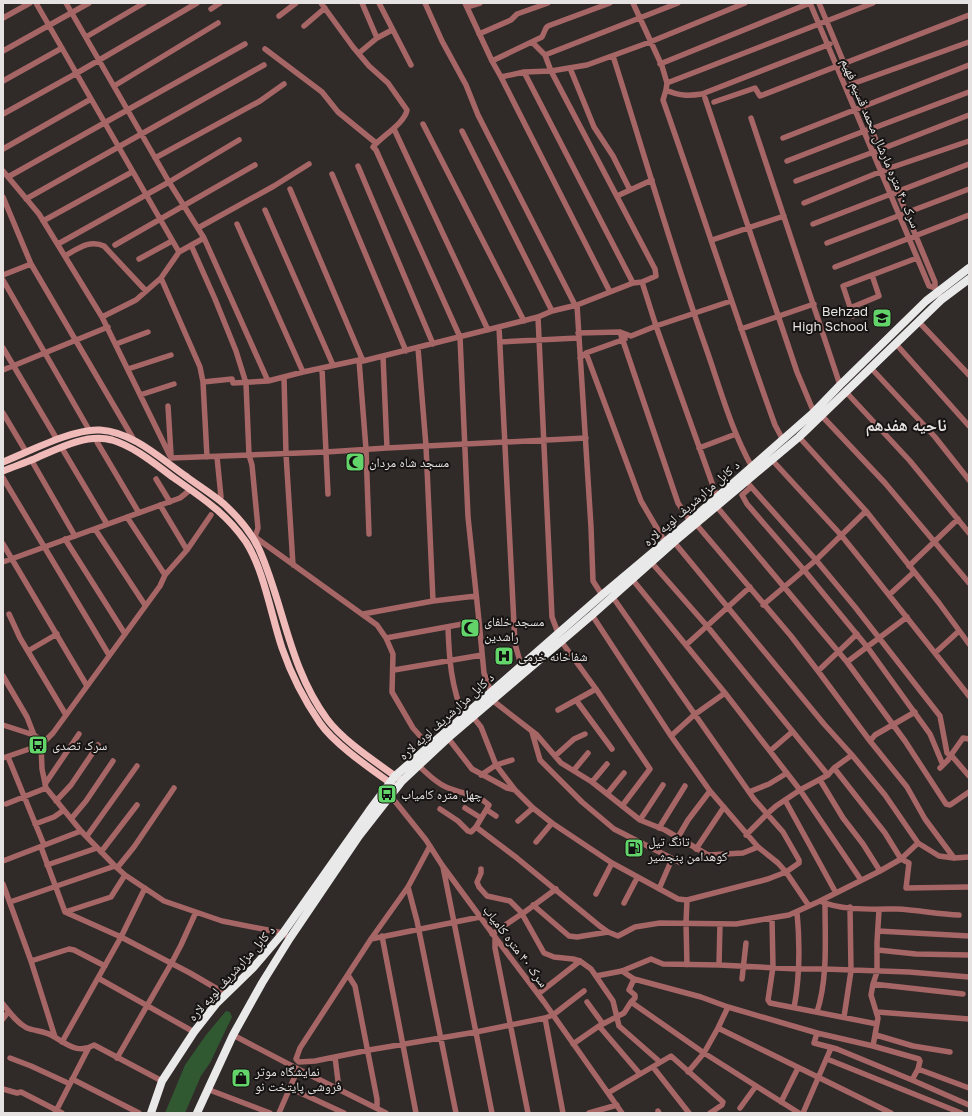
<svg xmlns="http://www.w3.org/2000/svg" width="972" height="1116" viewBox="0 0 972 1116" font-family="'Golos Text','Noto Naskh Arabic',sans-serif">
  <style>
    .green { fill: #305831 }
    .lines { fill: none; stroke-linecap: round; stroke-linejoin: round }
    .minor { stroke: #a66665; stroke-width: 5.5 }
    .major { stroke: #f0bab8; stroke-width: 7 }
    .highway { stroke: #e9e9e9; stroke-width: 8 }
    .labels { text-anchor: middle; stroke-width: 4; stroke-linejoin: round; paint-order: stroke }
    .street-label { font-size: 13px; fill: #e6e2e2; stroke: #161313 }
    .poi-label { font-size: 13px; fill: #e6e2e2; stroke: #161313; text-anchor: start }
    .district-label { font-size: 17px; font-weight: bold; fill: #e6e2e2; stroke: #161313 }
  </style>
  <rect width="100%" height="100%" fill="#302a29"/>
  <!-- green -->
  <path class="green" d="M226 1011 230 1012 232 1017 210 1063 201 1076 185 1113H165L185 1065 206 1035Z"/>
  <g class="lines">
    <!-- minor -->
    <path class="minor" d="M36 3 179 252
      M66 3 169 182 204 238 268 381
      M321 3 353 47 369 66 388 83 407 110C405 123 381 137 373 147L376 150 460 337 468 517 479 621 484 673 491 692
      M379 3 411 65
      M425 3 442 41 466 85 478 115 575 305
      M465 3 492 61 501 77 610 292
      M633 3 662 66 667 83 666 90 663 100C701 208 736 317 775 425L783 440
      M810 3 929 286 935 288 939 295
      M819 3 935 282V288
      M467 7 480 3
      M211 9 220 3
      M279 16 296 3
      M3 18 30 3
      M304 26 325 8
      M479 34 511 20 517 14 548 3
      M86 37 144 3
      M377 38 392 30
      M532 42 545 55 551 71 655 269 656 276 642 282
      M265 49 322 92 338 112 376 143
      M3 51 89 3
      M359 53 377 38 362 3
      M545 55 678 3
      M613 56C644 153 672 252 706 348 720 388 731 430 752 467
      M492 61 542 37 546 28 548 26 610 3
      M660 64 810 3
      M570 68 594 127 613 156 630 190
      M524 72 633 283
      M501 77 524 72 551 71 587 65 650 42 745 3
      M3 81 62 48
      M667 83 873 3
      M852 84 969 42
      M114 86 218 23
      M666 90C679 96 688 96 702 94L830 44
      M705 98 797 372 815 415
      M714 102 755 88 760 96 969 15
      M3 114 77 73 197 3
      M751 118 840 385
      M423 124 524 321
      M394 129 488 330
      M871 129 969 92
      M462 131 552 311
      M783 138 969 65
      M3 149 91 99
      M155 158 260 101 284 84
      M787 161 867 130
      M358 166 433 344
      M3 171 39 214 102 317 171 458
      M332 174 406 351
      M8 177 245 44
      M796 181 879 150 969 115
      M290 189 363 361
      M617 196 652 180
      M3 197 31 264 134 440
      M26 199 264 65
      M804 203 887 169 969 141
      M265 210 333 365
      M43 221 132 172
      M237 224 303 372
      M813 224 969 164
      M198 228 274 186 309 164
      M712 240 784 216
      M827 243 969 189
      M58 244 169 182 239 140
      M115 245 255 165
      M191 245 215 299 236 351 246 383 249 455 252 465 258 528 255 537
      M65 256C77 249 90 239 104 246L146 291
      M139 259 172 241
      M835 267 969 215
      M3 275 31 264
      M161 278 200 367 203 382 207 457
      M3 280 88 428
      M577 305 591 527 593 581 602 595
      M850 308 879 296 872 275
      M853 316 843 286 917 258
      M102 317 136 300 161 278 179 252 204 238
      M538 317 552 617 558 633
      M919 322 969 375
      M499 327 515 644 521 665
      M741 329 814 304
      M620 332 678 503 690 521
      M578 333 620 332 631 336 656 326 731 301
      M500 342 578 338
      M116 344 148 332
      M896 344 969 426
      M3 348 55 436
      M418 348 426 446 433 601
      M586 353 625 339
      M383 356 387 448
      M580 358 586 353 641 501 665 542
      M359 360 366 449 369 534
      M322 368 328 494
      M871 368 935 437 969 480
      M128 369 171 355
      M3 370 108 327
      M284 377 286 454 293 565
      M203 382 232 379 233 383 268 381 303 372 359 360 363 361 538 317 552 311 577 305 633 283 642 282 656 326 717 497
      M846 392 910 461 969 533
      M140 395 174 384
      M168 406 171 455
      M3 413 25 450
      M821 415 885 483 969 583
      M799 437 866 511 939 603 969 644
      M97 442 139 513
      M699 448 736 434
      M63 450 107 524
      M217 457 221 497
      M171 458 326 452 387 448 586 438
      M772 460 841 535 862 561 969 696
      M33 463 75 536
      M3 478 109 655
      M156 479 170 502
      M746 481 816 560 855 607 940 716 947 753 951 755 963 738 969 739
      M751 487 742 495 747 504 804 570 868 648 930 734 943 765
      M160 505 187 550
      M717 507 847 662 905 741 946 804 950 805 969 792
      M127 517 165 575
      M696 524 791 636 818 671 870 741 907 787 925 819 954 858
      M95 529 145 605
      M253 538 255 537 377 625 386 638 393 654 392 692 413 728 429 746
      M65 539 125 634
      M674 542 824 724 852 755 885 795 918 843 939 856 954 858 969 857
      M3 544 87 686
      M3 562 180 498 190 490
      M651 562 707 626 828 775
      M909 566 958 519
      M632 579 725 693 800 790 861 880
      M889 595 914 572
      M763 605 816 560 866 511
      M9 614 20 638 66 715
      M363 614 433 601 476 596
      M592 615 671 736 710 791 758 847 778 863 786 872 809 906
      M448 627C449 657 451 688 464 716
      M386 638 479 621
      M561 641 596 689 650 769 622 806
      M686 645 750 587
      M28 651 57 634
      M935 653 959 631
      M847 662 907 617
      M394 670 482 655
      M818 671 857 634
      M3 676 27 717 34 735
      M492 700 537 735 561 763 592 782 640 820 665 830 708 855 743 853 758 847
      M576 700 612 749
      M558 710 596 689
      M473 717 481 727 496 765 515 790
      M3 725 34 735 38 738 41 745 42 769 46 788 81 831 115 866 125 875 164 901 222 921 283 933 290 938
      M532 732 540 760 582 802 614 829 681 863
      M671 736 694 715 725 693
      M448 738 472 769 498 783 507 788 515 790 533 808 552 823 612 863 678 899 687 900 768 879 786 872 799 863V860L783 832 754 799 612 596
      M870 741 875 735 915 712
      M770 751 792 732
      M555 756 574 739 585 734
      M8 757 44 845
      M3 758 41 745 53 733 160 586 165 575 187 550 211 515
      M419 766C428 774 435 782 446 787 461 794 476 793 489 805L476 827 471 832 468 831 458 821 440 809
      M834 768 885 833 901 859 909 863 906 888 968 887
      M940 768 948 760 951 755 969 776
      M574 770 588 753
      M481 775 496 765 512 760
      M820 780 843 818 863 844 880 871
      M592 782 607 764
      M45 784 79 734
      M749 792 769 784 787 773
      M607 794 624 773
      M390 795 426 840 442 865 495 937 544 1002 622 1113
      M785 800 836 893
      M56 801 71 785 98 745
      M6 804 46 788
      M465 808 481 818
      M487 810 496 816
      M71 819 86 801 113 761
      M640 820 663 785
      M518 821 533 808
      M35 824 54 817 64 810
      M476 827 517 858 601 927 608 932 618 936 635 927 660 923 736 924 789 915 820 901 880 871 901 859 918 843
      M659 828 685 786
      M746 835 767 814 776 806 800 790 828 775 834 768 852 755
      M87 836 137 766
      M677 839 688 820 710 791
      M536 842 552 823
      M430 846 408 887 371 939 300 1048 296 1059 299 1062 315 1061 369 1050 476 1032 545 1018 553 1015 584 991
      M41 847 65 912 121 937 190 973 226 994
      M696 849 724 807
      M101 852 137 805
      M3 861 81 831
      M47 865 97 848
      M443 867 492 1113
      M117 868 134 847 174 788
      M481 869V873L477 882 479 887 487 896 510 901 521 912 544 953 554 957 573 959 580 961 591 969 613 1001 619 1026 660 1062
      M3 884 31 961 55 1037
      M408 887 417 921 456 1113
      M659 889 672 859
      M596 894 612 863
      M687 900 686 923 687 965
      M820 901C841 911 874 909 897 909 917 910 938 914 959 915
      M10 902 115 866
      M624 903 637 878
      M533 905 569 936 577 937 608 932
      M65 912 111 897 125 875
      M772 918 773 967 768 1000 770 1003 877 1024
      M878 931 969 936
      M492 934 520 915 522 914 556 889
      M382 936 416 1113
      M495 937V948L528 1113
      M371 939 480 917
      M878 950 916 954 969 955
      M31 961 69 949 74 950 105 966
      M719 965 720 924
      M622 971 634 979 701 997 728 1007 817 1033 873 1046 919 1059 920 1061 918 1069 912 1080
      M348 975 355 986 377 1099V1108
      M596 976 622 971 651 959 663 964 719 965 798 969H824L909 972 969 977
      M98 978 194 1032
      M742 979 746 943
      M873 984 963 994
      M538 994 580 961
      M587 1002 603 1024
      M631 1002 704 1053 799 1113
      M3 1004C10 1013 17 1023 27 1028 35 1031 44 1031 51 1035 66 1043 77 1055 94 1045L162 1081
      M794 1008C800 976 800 944 797 912
      M817 1012C828 978 825 939 825 903
      M877 1012 969 1019
      M844 1017 851 971 850 907
      M545 1018 563 1113
      M3 1019 8 1012
      M599 1026 640 1074
      M718 1028 891 1113
      M817 1033 814 1043 837 1049 912 1080 969 1105
      M233 1035 298 1069 386 1113
      M876 1035 913 1046 950 1052
      M62 1042 121 937 145 888
      M573 1044 599 1026 624 1013 631 1002 635 998V995L629 990 634 979
      M873 1046 878 1018 871 995 873 984 877 972V942L879 910
      M335 1057 339 1089
      M10 1058 31 1066 70 1084
      M117 1058 171 964 181 945 196 912
      M827 1059 961 1113
      M653 1067 689 1113
      M918 1069 969 1088
      M688 1072 704 1053 718 1028 728 1007
      M72 1079 139 1113
      M290 1088 344 1113
      M3 1089 17 1093 21 1092 62 1113
      M207 1089 270 1113
      M608 1093 671 1056 723 1102 722 1105 710 1113
      M781 1102 798 1068
      M740 1108 756 1086
      M658 1111 659 1113
      M55 1113 88 1049
      M279 1113 298 1069
      M589 1113 617 1105
      M803 1113 831 1048"/>
    <!-- major -->
    <path class="major" d="M3 462C28 452 74 428 100 430 133 432 161 459 187 477 199 486 212 494 224 504 237 516 251 532 259 549 284 605 289 668 327 719 344 742 379 764 402 781
      M3 471C13 467 24 463 34 459 57 449 86 433 112 440 135 447 155 464 174 478 202 498 225 512 246 542 264 570 271 615 282 648 291 674 304 700 320 723 335 745 374 771 396 787"/>
    <!-- highway -->
    <path class="highway" d="M151 1113 162 1081 194 1032 216 1004 253 968 283 933 369 811 395 776 602 595 690 521 813 413 840 385 926 301 969 268
      M197 1113 233 1035 262 983 290 938 359 836 402 781 448 738 592 615 674 542 799 437 941 300 969 279"/>
  </g>
  <!-- icons -->
  <defs>
    <symbol id="school-square" viewBox="-11 -11 22 22"><rect x="-9" y="-9" width="18" height="18" rx="4" fill="#62d469" stroke="#161313"/><path d="M0-5L7-2L0 1L-7-2ZM-4 1L0 2.5L4 1V4Q0 6-4 4Z" fill="#111"/></symbol>
    <symbol id="mosque-square" viewBox="-11 -11 22 22"><rect x="-9" y="-9" width="18" height="18" rx="4" fill="#62d469" stroke="#161313"/><path d="M3.5-4.9A6 6 0 1 0 3.5 4.9A5 5 0 1 1 3.5-4.9Z" fill="#111"/></symbol>
    <symbol id="hospital-square" viewBox="-11 -11 22 22"><rect x="-9" y="-9" width="18" height="18" rx="4" fill="#62d469" stroke="#161313"/><path d="M-5-5h3v3.5h4V-5h3V5h-3V1.5h-4V5h-3Z" fill="#111"/></symbol>
    <symbol id="bus-square" viewBox="-11 -11 22 22"><rect x="-9" y="-9" width="18" height="18" rx="4" fill="#62d469" stroke="#161313"/><path d="M-5-6H5V4H4V6H2V4H-2V6H-4V4H-5ZM-3.5-4V0h7V-4ZM-3.5 1.2v1.5H-2V1.2ZM2 1.2v1.5H3.5V1.2Z" fill="#111"/></symbol>
    <symbol id="fuel-square" viewBox="-11 -11 22 22"><rect x="-9" y="-9" width="18" height="18" rx="4" fill="#62d469" stroke="#161313"/><path d="M-5.5-6h7V0h2V4h1.3V-2.5L3-4.5l.8-.8L6-3V5H2.5V1h-1V6h-7ZM-4.2-4.7v3.2H.2V-4.7Z" fill="#111"/></symbol>
    <symbol id="shop-square" viewBox="-11 -11 22 22"><rect x="-9" y="-9" width="18" height="18" rx="4" fill="#62d469" stroke="#161313"/><path d="M-5-2.5h2.3a2.7 3.5 0 0 1 5.4 0H5L5.5 6h-11ZM-1.5-2.5h3a1.5 2.3 0 0 0-3 0Z" fill="#111"/></symbol>
  </defs>
  <g fill-rule="evenodd">
    <use href="#school-square" x="871" y="307" width="22" height="22"/>
    <use href="#mosque-square" x="344" y="451" width="22" height="22"/>
    <use href="#mosque-square" x="459" y="617" width="22" height="22"/>
    <use href="#hospital-square" x="493" y="645" width="22" height="22"/>
    <use href="#bus-square" x="27" y="734" width="22" height="22"/>
    <use href="#bus-square" x="376" y="783" width="22" height="22"/>
    <use href="#fuel-square" x="623" y="837" width="22" height="22"/>
    <use href="#shop-square" x="230" y="1067" width="22" height="22"/>
  </g>
  <g class="labels">
    <!-- street labels -->
    <g class="street-label">
      <text transform="translate(881 143) rotate(67)" y="5">سرک ۴۰ متره مارشال محمد قسیم فهیم</text>
      <text transform="translate(691 503) rotate(-41)" y="5">د کابل مزارشریف لویه لاره</text>
      <text transform="translate(446 716) rotate(-42)" y="5">د کابل مزارشریف لویه لاره</text>
      <text transform="translate(516 946) rotate(53)" y="5">سرک ۴۰ متره کامیاب</text>
      <text transform="translate(231 973) rotate(-48)" y="5">د کابل مزارشریف لویه لاره</text>
    </g>
    <!-- poi labels -->
    <g class="poi-label">
      <text x="868" y="316" text-anchor="end">Behzad<tspan x="868" dy="15">High School</tspan></text>
      <text x="369" y="467">مسجد شاه مردان</text>
      <text x="484" y="626">مسجد خلفای<tspan x="484" dy="15">راشدین</tspan></text>
      <text x="518" y="661">شفاخانه خرمی</text>
      <text x="52" y="750">سرک تصدی</text>
      <text x="401" y="799">چهل متره کامیاب</text>
      <text x="648" y="846">تانگ تیل<tspan x="648" dy="15">کوهدامن پنجشیر</tspan></text>
      <text x="255" y="1076">نمایشگاه موتر<tspan x="255" dy="15">فروشی پایتخت نو</tspan></text>
    </g>
    <!-- district labels -->
    <g class="district-label">
      <text x="906" y="431">ناحیه هفدهم</text>
    </g>
  </g>
  <!-- border -->
  <rect width="972" height="1116" fill="none" stroke="#e6e2e2" stroke-width="8"/>
</svg>
